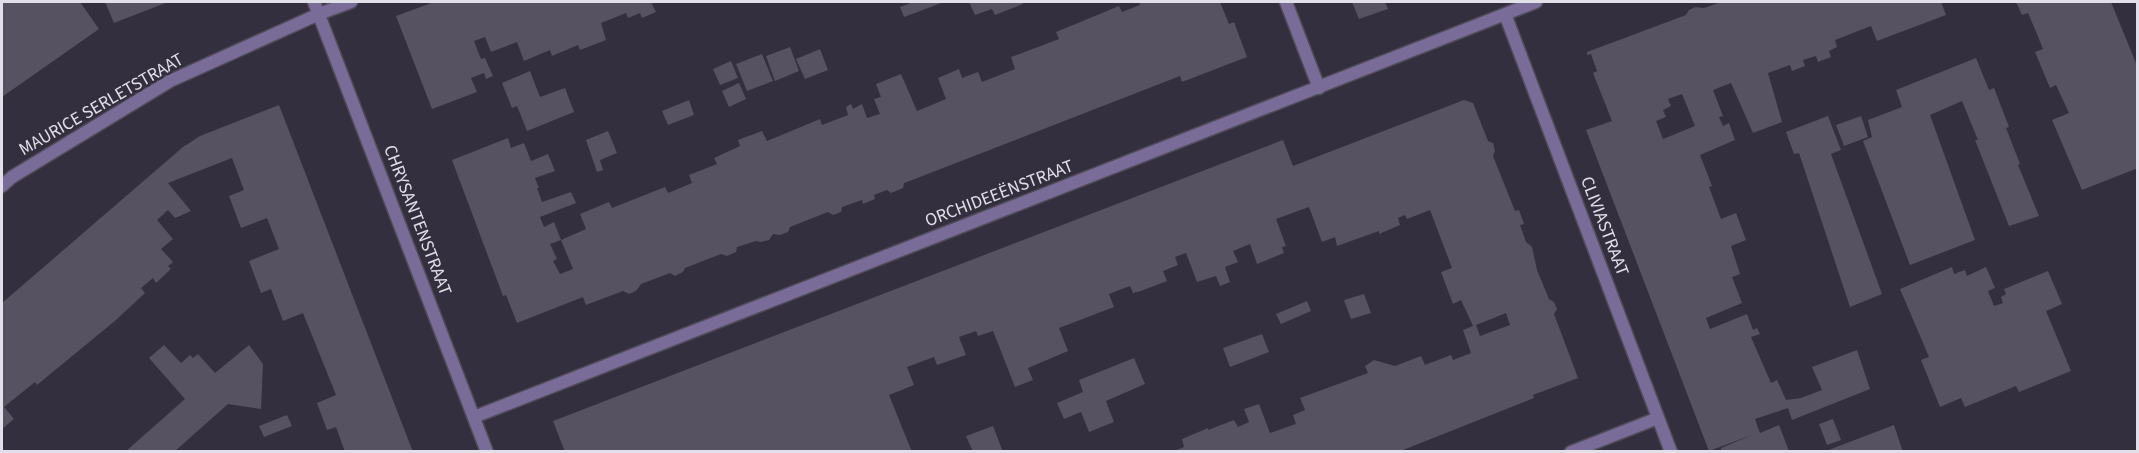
<svg xmlns="http://www.w3.org/2000/svg" width="2139" height="453" viewBox="0 0 2139 453" font-family="'Source Sans 3',sans-serif">
  <style>
    .building { fill: #565262; fill-rule: evenodd }
    .lines { fill: none; stroke-linecap: round; stroke-linejoin: round }
    .minor-casing { stroke: #504b59; stroke-width: 15 }
    .minor { stroke: #7a6c98; stroke-width: 12 }
    .labels { text-anchor: middle; stroke-width: 5; stroke-linejoin: round; paint-order: stroke }
    .street-label { font-size: 18px; fill: #e2dfe9; stroke: #342f3e }
  </style>
  <rect width="100%" height="100%" fill="#342f3e"/>
  <!-- building -->
  <path class="building" d="M2 2H80L99 29 2 97Z
    M105 2H168L114 23Z
    M434 2H651L656 12 642 18 640 13 628 18 626 13 601 23 606 40 580 50 578 45 552 56 550 50 524 61 517 42 491 52 485 37 474 41 481 59 485 58 493 76 486 79 484 73 471 78 477 92 432 109 396 16Z
    M913 2H944L904 17 900 7Z
    M969 2H1022L1023 4 995 15 992 9 975 15Z
    M1139 2H1220L1229 24 1234 22 1247 57 1182 82 1180 76 907 182 904 183 903 188 891 193 887 190 879 193 874 195 875 199 863 204 862 200 842 207 841 212 833 215 828 212 790 227 788 232 780 235 773 234 769 240 761 242 756 241 737 247 736 252 727 256 721 254 685 268 683 272 675 276 670 273 641 284 636 291 629 294 623 291 586 305 583 297 517 323 506 295 503 296 452 160 508 138 511 148 524 143 531 161 548 154 555 171 535 178 539 188H537L542 202 571 192 576 203 540 217 544 227 554 222 561 240 586 229 580 214 609 202 612 208 665 187 668 193 692 183 689 175 717 164 714 158 740 146 738 140 762 131 767 141 820 119 822 125 848 115 846 107 851 104 853 109 862 104 867 118 880 114 874 99 881 97 876 84 901 74 917 111 946 99 938 78 959 69 962 78 978 72 982 82 1015 69 1011 57 1059 39 1056 32 1119 6 1122 12 1140 5ZM561 240 573 269 560 274 553 261 557 259 550 244Z
    M1352 2H1385L1388 9 1359 19Z
    M1721 2H1941L1946 15 1877 41 1871 26 1835 40 1837 47 1829 51 1831 57 1818 62 1816 56 1803 60 1805 66 1792 71 1790 65 1768 73 1782 122 1753 133 1731 83 1713 90 1723 116 1719 117 1723 126 1729 123 1735 140 1700 155 1712 186 1709 187 1721 219 1736 213 1746 240 1731 246 1740 274 1732 277 1742 303 1706 318 1710 329 1747 314 1753 330 1757 328 1760 334 1751 337 1771 383 1777 380 1786 400 1801 398 1822 390 1812 367 1857 350 1870 389 1792 420 1788 408 1755 419 1760 433 1779 425 1789 451 1787 452H1722L1721 448 1752 435 1709 451 1586 130 1612 121 1593 73 1597 71 1591 54 1587 55V52L1686 15 1689 10 1695 7 1704 8ZM1682 94 1695 126 1663 139 1656 121 1666 117 1663 110 1671 106 1668 99Z
    M2016 2H2111L2138 68V168L2082 190 2052 120 2069 113 2056 85 2050 88 2035 52 2043 49 2034 27 2028 13 2022 15Z
    M790 47 799 71 775 81 766 56Z
    M820 49 828 70 805 79 796 59Z
    M762 54 773 81 747 91 736 64Z
    M1976 58 1989 90 1994 88 2009 127 2006 128 2020 164 2018 165 2039 216 2009 226 1975 140H1978L1962 101 1930 115 1975 240 1910 265 1863 141 1872 137 1868 120 1902 107 1896 90Z
    M731 61 738 78 720 85 713 69Z
    M530 71 540 97 565 88 574 112 527 131 517 106 512 108 502 83Z
    M739 83 746 99 729 107 722 91Z
    M689 100 694 115 668 125 662 111Z
    M1464 100 1473 103 1488 141 1493 143 1495 151 1493 156 1515 211 1519 210 1524 224 1520 225 1526 242 1532 247 1537 270 1549 299 1554 302 1557 309 1554 314 1578 378 1533 395 1534 398 1398 452 1174 451 1184 447 1182 439 1208 428V430L1234 420 1238 427 1249 422 1244 409 1259 404 1270 433 1296 424 1293 415 1305 410 1300 398 1368 373 1365 366 1374 360 1395 366 1421 356 1425 365 1451 355 1453 360 1471 353 1463 330 1473 326 1461 300 1453 304 1441 272 1452 268 1430 210 1407 219 1405 215 1398 218 1400 225 1379 234V231L1337 246 1335 237 1322 242 1309 207 1276 219 1286 246 1282 247 1284 253 1257 264 1250 244 1233 251 1238 262 1225 267 1230 282 1220 286 1216 276 1197 282 1186 253 1175 257 1178 265 1163 271 1167 281 1141 291 1133 293 1130 286 1109 294 1114 307 1059 328 1068 351 1028 368 1033 380 1015 387 993 331 978 336 976 331 959 337 966 355 937 365 934 357 907 367 914 385 889 395 912 452H699V450L694 452H565L553 421 1283 140 1293 166ZM1506 313 1510 325 1480 336 1476 325Z
    M279 105 413 452H345L336 427 327 430 317 403 336 395 303 313 283 321 271 289 261 293 249 261 279 249 267 218 241 228 229 196 244 190 232 158 168 183 191 211 175 218 168 210 157 220 173 239 161 249 173 262 168 266 171 269 156 283 153 278 141 288 145 293 116 320 37 385 35 382 4 407 14 419 2 429V303L183 147 200 136Z
    M1828 116 1841 150 1831 154 1882 294 1850 307 1799 153 1794 154 1786 132Z
    M1861 116 1868 137 1844 146 1836 125Z
    M608 131 617 153 600 160 603 170 597 172 586 140Z
    M1952 267 1954 274 1965 270 1967 276 1986 267 1995 288 1988 291 1994 306 2003 303 2001 297 2006 294 2004 289 2048 271 2062 304 2046 311 2071 371 2019 392 2016 386 1965 407 1961 398 1940 407 1921 360 1929 357 1900 289Z
    M1364 294 1371 313 1351 319 1344 300Z
    M1307 301 1311 311 1281 324 1276 314Z
    M1262 334 1269 352 1230 367 1223 348Z
    M164 345 181 363 190 355 193 358 198 354 215 373 249 345 263 364 261 409 228 404 174 452H125L185 399 149 358Z
    M1134 358 1145 384 1106 401 1114 422 1089 432 1081 412 1064 419 1057 403 1083 392 1079 380Z
    M287 415 292 426 264 437 259 426Z
    M1833 419 1841 440 1827 445 1819 424Z
    M1894 425 1903 452H1826V451Z
    M993 426 1003 452H973L966 436Z"/>
  <g class="lines">
    <defs>
      <path id="minor" d="M314 2 487 452
        M1286 2 1319 88
        M1505 14 1671 452
        M2 186 12 177 170 81 319 14 351 2
        M474 417 1536 2
        M1571 452 1658 418"/>
    </defs>
    <!-- minor casing -->
    <use href="#minor" class="minor-casing"/>
    <!-- minor -->
    <use href="#minor" class="minor"/>
  </g>
  <g class="labels">
    <!-- street labels -->
    <g class="street-label">
      <text transform="translate(101 104) rotate(-30)" y="6">MAURICE SERLETSTRAAT</text>
      <text transform="translate(999 193) rotate(-21)" y="6">ORCHIDEEËNSTRAAT</text>
      <text transform="translate(418 220) rotate(69)" y="6">CHRYSANTENSTRAAT</text>
      <text transform="translate(1605 226) rotate(69)" y="6">CLIVIASTRAAT</text>
    </g>
  </g>
  <!-- border -->
  <rect width="2139" height="453" fill="none" stroke="#e2dfe9" stroke-width="6"/>
</svg>
